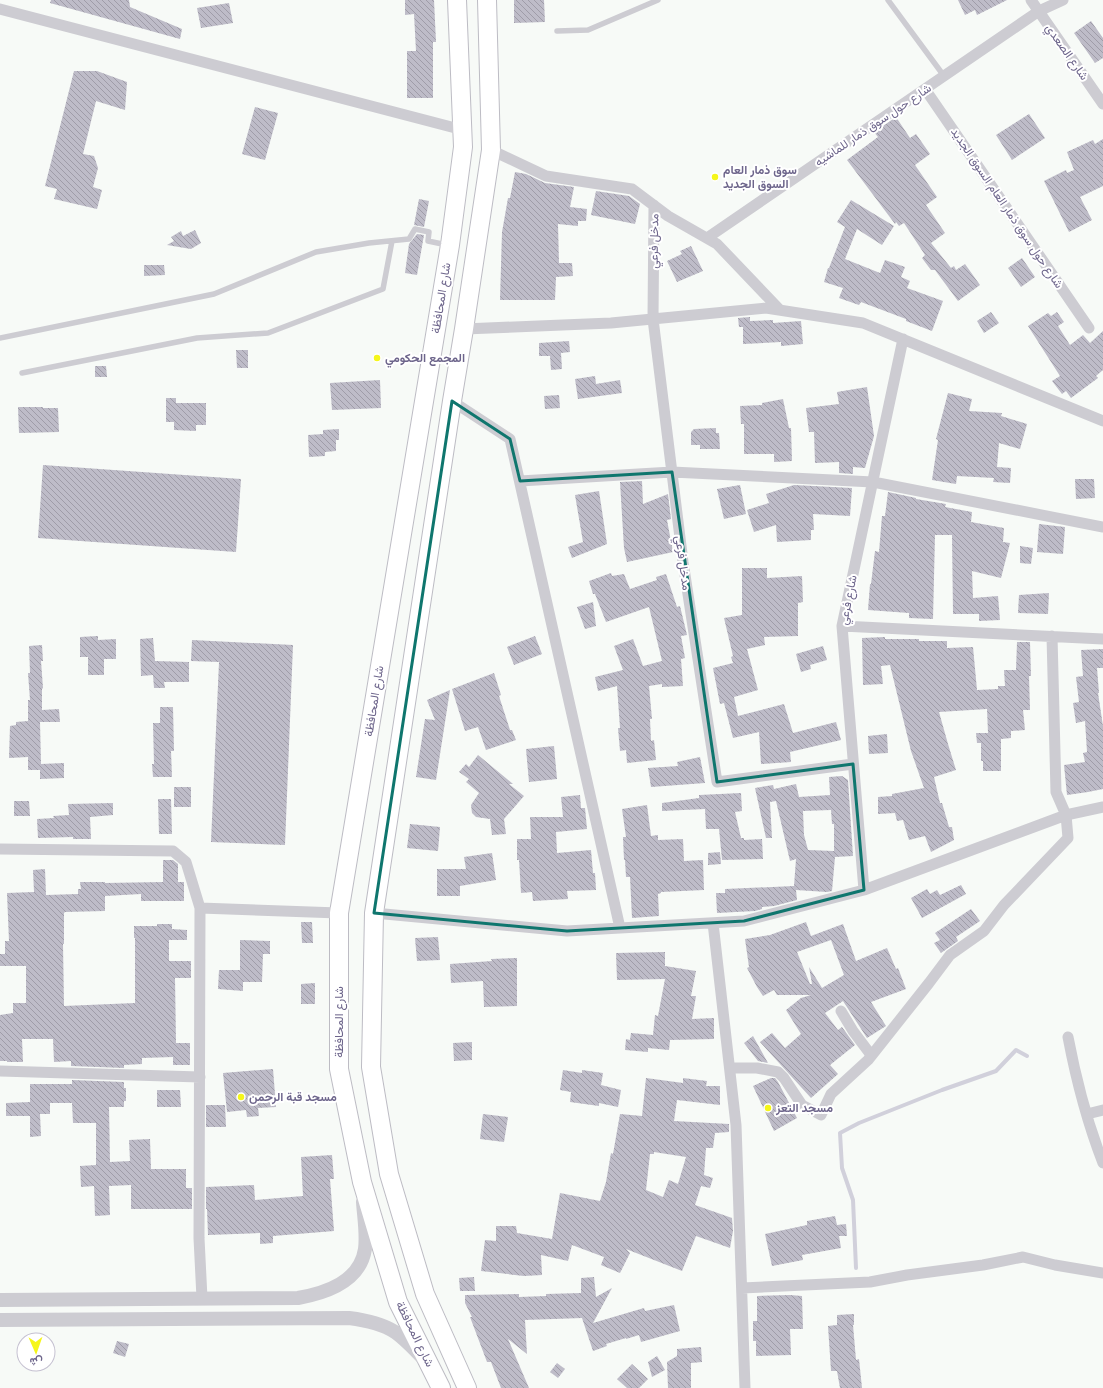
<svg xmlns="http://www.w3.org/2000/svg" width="1103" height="1388" viewBox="0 0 1103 1388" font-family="Lato,Vazirmatn,sans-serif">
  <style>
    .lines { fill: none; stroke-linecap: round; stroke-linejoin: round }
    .stream { stroke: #d1d0db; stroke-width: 4 }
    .building { fill: url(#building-back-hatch); fill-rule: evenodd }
    .primary-casing { stroke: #bdbcc4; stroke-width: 20 }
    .service { stroke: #cdccd2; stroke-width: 5.5 }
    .minor { stroke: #cdccd2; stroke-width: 11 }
    .tertiary { stroke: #cdccd2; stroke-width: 14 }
    .primary { stroke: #fff; stroke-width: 18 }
    .marked { fill: none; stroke: #0f766e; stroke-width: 3; stroke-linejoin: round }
    .poi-dot { fill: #f5f61a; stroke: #fff; stroke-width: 1.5 }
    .labels { text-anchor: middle; stroke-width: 4; stroke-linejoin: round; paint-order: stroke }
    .street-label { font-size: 12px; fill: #6d658b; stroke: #fff }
    .poi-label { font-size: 12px; font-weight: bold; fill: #6d658b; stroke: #fff; text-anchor: start }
  </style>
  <defs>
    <pattern id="building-back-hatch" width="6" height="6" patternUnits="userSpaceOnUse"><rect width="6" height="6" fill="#bebcc8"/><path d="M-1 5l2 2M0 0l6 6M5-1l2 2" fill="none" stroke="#9f9ca8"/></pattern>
  </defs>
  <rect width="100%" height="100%" fill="#f7faf7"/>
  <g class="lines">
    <!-- stream -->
    <path class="stream" d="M856 1268 853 1200 842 1168 840 1133 859 1123 942 1090 996 1071 1016 1050 1027 1056"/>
  </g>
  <!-- building -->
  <path class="building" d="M51 0H129L130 7 182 29 180 39 50 3Z
    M405 0H434L436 42H433V98H407V51H416L414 14 405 15Z
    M514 0H544L545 22 514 23Z
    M958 0H1007L977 15 975 10 965 15Z
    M229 3 233 23 201 28 197 8Z
    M1091 21 1103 38V58L1095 63 1074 33Z
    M74 71H97L127 82 125 110 96 101 83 154 94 156 98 168 93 187 102 190 97 209 54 199 57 189 45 186Z
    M255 107 278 113 265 160 242 154Z
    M1029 114 1045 138 1012 160 996 135Z
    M896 117 910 138 916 134 930 154 915 165 937 197 926 205 945 233 931 243 951 268 954 266 956 270 965 264 980 285 958 301 935 270H931L922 258 925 255 904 223 899 226 896 222 895 224 847 160 878 137 874 132Z
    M1103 139V186L1080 197 1092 220 1069 232 1044 181 1066 170 1067 173 1074 170 1067 152 1093 140 1095 144Z
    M515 172 526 174 545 183 574 187 570 207 587 209 586 221H578V226L558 224 559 263H572L573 276 556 277 555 300H500L502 232 508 198H510Z
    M596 191 629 196 640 204 635 224 591 215Z
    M419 199 429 201 424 227 414 225Z
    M851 200 894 226 882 245 857 229 845 259 880 273 885 260 905 267 901 277 910 281 907 288 943 301 932 331 906 321V319L861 302 859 305 839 298 843 288 824 282 828 268H829L845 227 837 222Z
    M195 230 201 243 191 249 167 245 174 241 171 237 181 231 183 236Z
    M417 234 424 235 417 275 405 273 409 244Z
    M691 246 703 271 677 282 667 261 682 254 680 251Z
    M1022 258 1035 277 1021 287 1008 268Z
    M144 265H164L165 275 144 276Z
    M991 312 999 323 984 333 977 321Z
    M1057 312 1064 322 1058 326 1070 345 1083 335 1090 343 1103 331V370L1096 376 1098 378 1071 398 1066 391 1062 394 1052 381 1060 376 1028 326 1048 313 1051 316Z
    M750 317V321L773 320V323L801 321 803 344 781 346V342L743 344V327H739L738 318Z
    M569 341 570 352 561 353 562 369 551 370 550 356H539V343Z
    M236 350H248V368H237Z
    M95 366H106L107 377H95Z
    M595 376 596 384 620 380 622 393 578 399 575 379Z
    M380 380 381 408 332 410 330 383Z
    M867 387 874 436 865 468 853 467V474L839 473V462L815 463 814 432H809L806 408 839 404 837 392Z
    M948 393 972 399 969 411 1002 413 1001 416 1027 424 1020 449 999 443 997 467 1011 468 1010 483 993 482 994 478 957 476 956 484 932 480 938 440 936 439Z
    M559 395 560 408 545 409 544 396Z
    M166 398H176V403H206V425H196V431L174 430V422H166Z
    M783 399 789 428H791L792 461 774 462V454H744V424H741L740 406 762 405V403Z
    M18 407H43V408H58L59 432 19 433Z
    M716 428V433H719L720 449H700V445H691V432L694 429Z
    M339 429V440H336V451L325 452V456L309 457 308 435 323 434V430Z
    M43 465 241 479 236 552 38 538Z
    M1075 479H1094L1095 498 1076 499Z
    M642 481 643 504 668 494 671 519 667 520 673 552 627 562 624 548 620 482Z
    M740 485 746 514 724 519 717 489Z
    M794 485 852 488 850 516 813 514 814 530H811V540L777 542 776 525 754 532 747 510 769 503 766 494Z
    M599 491 607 544 572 558 568 547 583 542 575 495Z
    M888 492 916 498V499L946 504 945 507 972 512 971 522 1004 528 1003 542 1010 543 1001 578 972 571 973 598 998 596 1000 620 979 621V614H953L952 535H935L933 619 909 618V613L868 610 870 584H871L875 551 879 552 882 516H885Z
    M1039 524 1065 527 1063 554 1037 552Z
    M1020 546 1033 548 1031 564 1020 563Z
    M742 568H767V578L802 576 803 602 798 603V636L764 637 765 645 747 649 758 690 734 697 738 716 784 704 793 733 836 722 841 740 790 752 791 762 761 764 759 732 733 738 724 703 720 704 713 668 733 663 731 657 733 656 724 618 742 615Z
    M611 573 612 576 624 574 630 589 657 580 656 577 666 574 677 607 680 606 687 635 681 636 685 658 681 659 683 686 662 687V684L649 686 652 719H650L651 741 654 740 656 760 627 763 626 750 620 751 618 728H620L617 686 598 691 595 677 623 670 614 646 633 639 643 666 662 661 649 607 606 622 595 594H593L589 581Z
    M1049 593 1048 614 1018 613 1019 595Z
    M593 602 596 626 585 629 577 607Z
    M98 636V640L116 639V659H104V675H88V657H80V637Z
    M535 636 542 654 514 665 507 647Z
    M885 637V639H919V641H947V648L973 647 977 690 998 689V686H1005L1004 670H1016L1017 642H1030L1031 676H1029L1030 710H1023L1025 730 1011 731V738L1001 739V771H983V761H981V743H977L976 733H988L987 709 939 712 948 744 956 770 934 777 940 803H942L949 827H952L954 840 931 852 925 836 909 840 903 820 897 821 895 813 878 814V797L892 796V794L924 788 911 751 890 665 881 666 883 684 863 685 862 638Z
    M153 638 155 661 189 662V682H164L165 688H154L153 675 141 676 140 639Z
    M192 640 293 645 285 845 211 842 219 662 191 661Z
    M42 645 43 661H41L43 688 42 689V710L59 709 60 722H40L41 764 64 763V778L40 779V770H28V757L9 758 10 726 16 725V722L28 721V700H30L28 673H30L29 646Z
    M823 646 827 660 810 665 811 669 801 672 796 654Z
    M1103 649V668H1097L1099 693H1098L1103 726V789L1088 792 1067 795 1064 765 1085 762 1083 753 1087 752 1085 721 1076 723 1073 703 1079 702 1076 677 1083 676 1081 650Z
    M494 673 501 695 499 696 510 730H512L516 740 486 750 478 727 465 731 452 689Z
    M450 690 436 780 416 777 425 719 435 720 427 700Z
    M160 707H173L174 751H171L172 777H153L152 764H154L153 723H160Z
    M887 734 888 753 869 754 868 736Z
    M554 746 557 779 529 782 526 749Z
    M478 755 513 784H509L524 796 504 819 506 834 492 835 490 819 476 817 472 813 471 805 479 793 466 782 469 779 459 772 466 764 469 767Z
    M700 757 705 783 651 787 648 768 678 766 677 762Z
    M842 776 848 780 853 856 835 857 832 891 827 892 796 890 797 900 774 906 762 907V909L755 911 717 913 716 893H725V889L794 886 796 859 790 861 776 801 770 802 772 838H766L755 788 773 785 774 789 796 784 799 797 830 795 829 777ZM831 810 832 824H834V851L808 850 804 835 803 811Z
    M174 787H191V807H174Z
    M741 793 742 811 735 812 741 838H744V840L762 839 763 859 722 860 719 829H706L705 809 662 811V803L699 798V795Z
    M580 795 581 808H585L587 829 556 832 557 853 591 850 593 873H595L596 890 567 891 568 899 533 901 532 892 521 893 519 860H517V839H531L530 817H563L561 797Z
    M158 799H171L172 834H159Z
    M14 801H29L30 816H14Z
    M113 803V815L90 817 91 839H73V837L38 838 37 819 54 818 53 816 69 815 68 804Z
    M647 805 651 836 658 835V840L683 839 684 861 703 860 704 890 661 892V893L658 894 659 916 632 918 630 877H626L625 860H624L623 837H626L622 809Z
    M410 824 440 827 438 851 407 848Z
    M720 852 721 864 708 865V853Z
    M492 853 496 880 460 886V896H437V869H466L464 857Z
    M163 860H173L178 864V882H184V901H141V894L105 896V911L65 912 64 913V944H63L64 1006 135 1003V938H134V926H157V924H172V929L187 930V940H169V961H191V978H175L176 1043H190V1065H173V1057L142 1058V1064L124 1065V1068L71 1066V1061L54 1062 53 1039H22L23 1062H7V1061H0V1015L13 1013V1003H26V966H0V954H5V941H9L7 893 34 892 33 870 45 869 46 895 78 894V889H81L80 882H105V883L163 882Z
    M961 885 966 894 922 918 911 898 927 889 930 894 937 890 940 895Z
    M971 909 980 921 956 937 958 941 941 953 934 943 940 940 935 933Z
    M301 922H312L313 943H302Z
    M806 922 811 936 843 924 856 961 887 948 896 969 898 968 906 989 871 1002 886 1026 867 1038 843 1001 825 1013 838 1030 842 1027 855 1045 830 1065 838 1074 811 1098 760 1042 772 1033 785 1048 801 1034 786 1010 801 998 811 995H777L774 990 763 996 757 987 747 968 749 967 745 939 770 935ZM831 940 844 975 822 988 809 967 812 984H810L797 952Z
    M438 937 440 960 417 961 415 938Z
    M240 940 270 941V954H263L262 982H243V991L218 989 219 970H240Z
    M665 952V966L696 971 691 996H696L692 1019 714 1018V1039L670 1040 669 1050 648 1048V1052L625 1050 626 1039 630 1040 631 1033 653 1035 655 1015 658 1016 665 979 617 980 616 953Z
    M517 958V1006L484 1007 483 981 451 983 450 964 492 961 491 959Z
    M315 983V1004H301V984Z
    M753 1036 768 1063 758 1061 744 1043Z
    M472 1042V1060L454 1061 453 1043Z
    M273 1069 276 1107 258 1108 259 1116 247 1117 246 1110 227 1112 223 1073Z
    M563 1070 582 1073V1070L603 1073 601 1085 621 1090 618 1107 599 1103V1106L570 1102 571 1092 560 1090Z
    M646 1078 683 1083V1078L707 1081 706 1086H720V1105L677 1100 674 1121 729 1124V1132L715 1133 713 1148H706L704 1175 713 1178 710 1188 701 1186 695 1205 732 1218 733 1231 730 1248 696 1236 682 1271 626 1249 630 1253 620 1273 601 1265 604 1257 572 1245 568 1261 541 1255 542 1275 524 1276 481 1271 485 1240 496 1241V1226H516L517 1233 552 1239 560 1193 600 1201 606 1182 611 1153 613 1154 620 1114 642 1116ZM654 1152 686 1157 678 1184 669 1180 663 1197 646 1190 650 1154H654Z
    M771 1078H775L778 1082 797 1118 774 1131 753 1086Z
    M72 1080 124 1082V1088H126V1101H124V1107H109L110 1162 130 1161 129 1140 150 1139 151 1169H186V1188H192V1209H131V1185L109 1186 110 1215 95 1216 94 1186 81 1187 80 1166 96 1165V1123H73L72 1103H50V1114H40L41 1136 30 1137V1116H6V1103L30 1102V1084H72Z
    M157 1090H180L181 1107H157Z
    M206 1105H225L226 1127H206Z
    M483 1114 508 1117 504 1142 480 1139Z
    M332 1155 334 1179H330L334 1231 273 1236V1243L260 1244V1233L208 1235 207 1209H206V1187L254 1185 255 1200 303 1196 301 1157Z
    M835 1216 837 1225 846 1224 847 1236H839L841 1248 802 1255 803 1260 772 1266 765 1234 807 1225V1221Z
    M474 1277 475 1291H460L459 1278Z
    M594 1277 596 1297 612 1288 593 1323 644 1308 645 1311 674 1305 680 1331 641 1342 639 1335 626 1339V1338L606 1344 607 1346 593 1351 582 1318 525 1320 527 1354 508 1339 529 1388H501L491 1362H487L470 1317H472L465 1303V1295L519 1294V1297L546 1296V1294L581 1293V1278Z
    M790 1295 802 1296 803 1329H790L791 1355 756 1356V1341H753V1321H757V1296Z
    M854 1314V1325H853L856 1360 859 1359 862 1388H840L837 1371H831L828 1326 837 1325V1315Z
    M117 1341 129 1344 125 1357 113 1353Z
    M701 1347 702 1362 691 1363V1388H668L667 1362 677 1356V1349Z
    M657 1356 665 1370 652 1377 648 1362Z
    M557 1363 565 1369 558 1378 550 1372Z
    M632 1364 648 1379 639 1388H627L617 1379Z"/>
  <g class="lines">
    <defs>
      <path id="primary" d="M441 1388 398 1302 362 1182 339 1069V913L450 245 463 147 457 0
        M467 1388 425 1294 389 1174 371 1067 374 913 452 401 464 329 491 150 487 0"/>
    </defs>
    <!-- primary casing -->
    <use href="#primary" class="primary-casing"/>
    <!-- service -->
    <path class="service" d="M888 0 944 76
      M557 31 588 30 658 0
      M0 338 214 294 316 252 369 243 409 239 415 229 429 232 428 241 447 245
      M22 373 197 338 268 333 383 289 392 241"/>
    <!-- minor -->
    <path class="minor" d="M1031 0 1103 104
      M0 9 463 130
      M925 89 1089 328
      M491 150 546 176 632 189 668 216 717 244 780 310
      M654 205 653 319 683 562 717 782 853 764
      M707 238 1039 11 1063 0
      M464 329 611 323 766 308 863 323 1103 421
      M452 401 510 439 620 928
      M520 481 672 472 873 482 1103 527
      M842 626 1103 639
      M0 849 173 851 186 862 200 908 339 913
      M864 890 842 626 903 339
      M200 908 199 1238 202 1298
      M374 913 567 931 744 921 864 890 1066 815 1103 807
      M713 923 736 1125 745 1388
      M841 1011 853 1031 871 1055
      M1068 1037C1076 1079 1087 1122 1103 1163
      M730 1068H757L778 1072 784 1078 802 1105 821 1115 831 1094 868 1060 929 983 950 955 984 931 1004 905 1068 838 1066 815 1056 792 1052 636
      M0 1071 200 1077
      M1087 1114 1103 1110
      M742 1288 870 1282 907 1275 983 1265 1023 1257 1055 1265 1103 1273"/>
    <!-- tertiary -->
    <path class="tertiary" d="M0 1300 298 1298C326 1293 360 1282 365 1249 367 1234 364 1217 363 1202
      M0 1320 349 1318C365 1320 381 1323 395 1332 405 1339 414 1349 423 1358"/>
    <!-- primary -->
    <use href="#primary" class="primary"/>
  </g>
  <!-- marked area -->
  <path class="marked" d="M452 401 510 439 520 481 672 472 717 782 853 764 864 890 744 921 567 931 374 913Z"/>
  <!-- markers -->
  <g class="poi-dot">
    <circle cx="715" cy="177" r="4"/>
    <circle cx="377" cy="358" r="4"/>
    <circle cx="241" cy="1097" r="4"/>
    <circle cx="768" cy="1108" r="4"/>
  </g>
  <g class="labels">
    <!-- street labels -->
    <g class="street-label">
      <text transform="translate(1067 52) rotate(55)" y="4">شارع الصعدي</text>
      <text transform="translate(873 125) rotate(-34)" y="4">شارع حول سوق ذمار للماشيه</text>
      <text transform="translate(1007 208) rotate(56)" y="4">شارع حول سوق ذمار العام السوق الجديد</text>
      <text transform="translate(654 241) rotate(-89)" y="4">مدخل فرعي</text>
      <text transform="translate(441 298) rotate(-81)" y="4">شارع المحافظة</text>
      <text transform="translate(683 563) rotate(82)" y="4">مدخل فرعي</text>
      <text transform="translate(848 600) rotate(-79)" y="4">شارع فرعي</text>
      <text transform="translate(374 701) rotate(-81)" y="4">شارع المحافظة</text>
      <text transform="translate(339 1022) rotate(-90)" y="4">شارع المحافظة</text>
      <text transform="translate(415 1334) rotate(64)" y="4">شارع المحافظة</text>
    </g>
    <!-- poi labels -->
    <g class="poi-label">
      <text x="723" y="174">سوق ذمار العام<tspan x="723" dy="14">السوق الجديد</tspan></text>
      <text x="385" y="362">المجمع الحكومي</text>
      <text x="249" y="1101">مسجد قبة الرحمن</text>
      <text x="776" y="1112">مسجد التعز</text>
    </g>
  </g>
  <!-- north arrow -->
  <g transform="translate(36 1352) rotate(178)"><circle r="19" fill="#ffffff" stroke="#c5c1d1"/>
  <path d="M0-3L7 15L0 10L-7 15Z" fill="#f5f61a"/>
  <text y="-6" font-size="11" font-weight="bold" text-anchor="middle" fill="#6d658b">ش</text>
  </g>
</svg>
